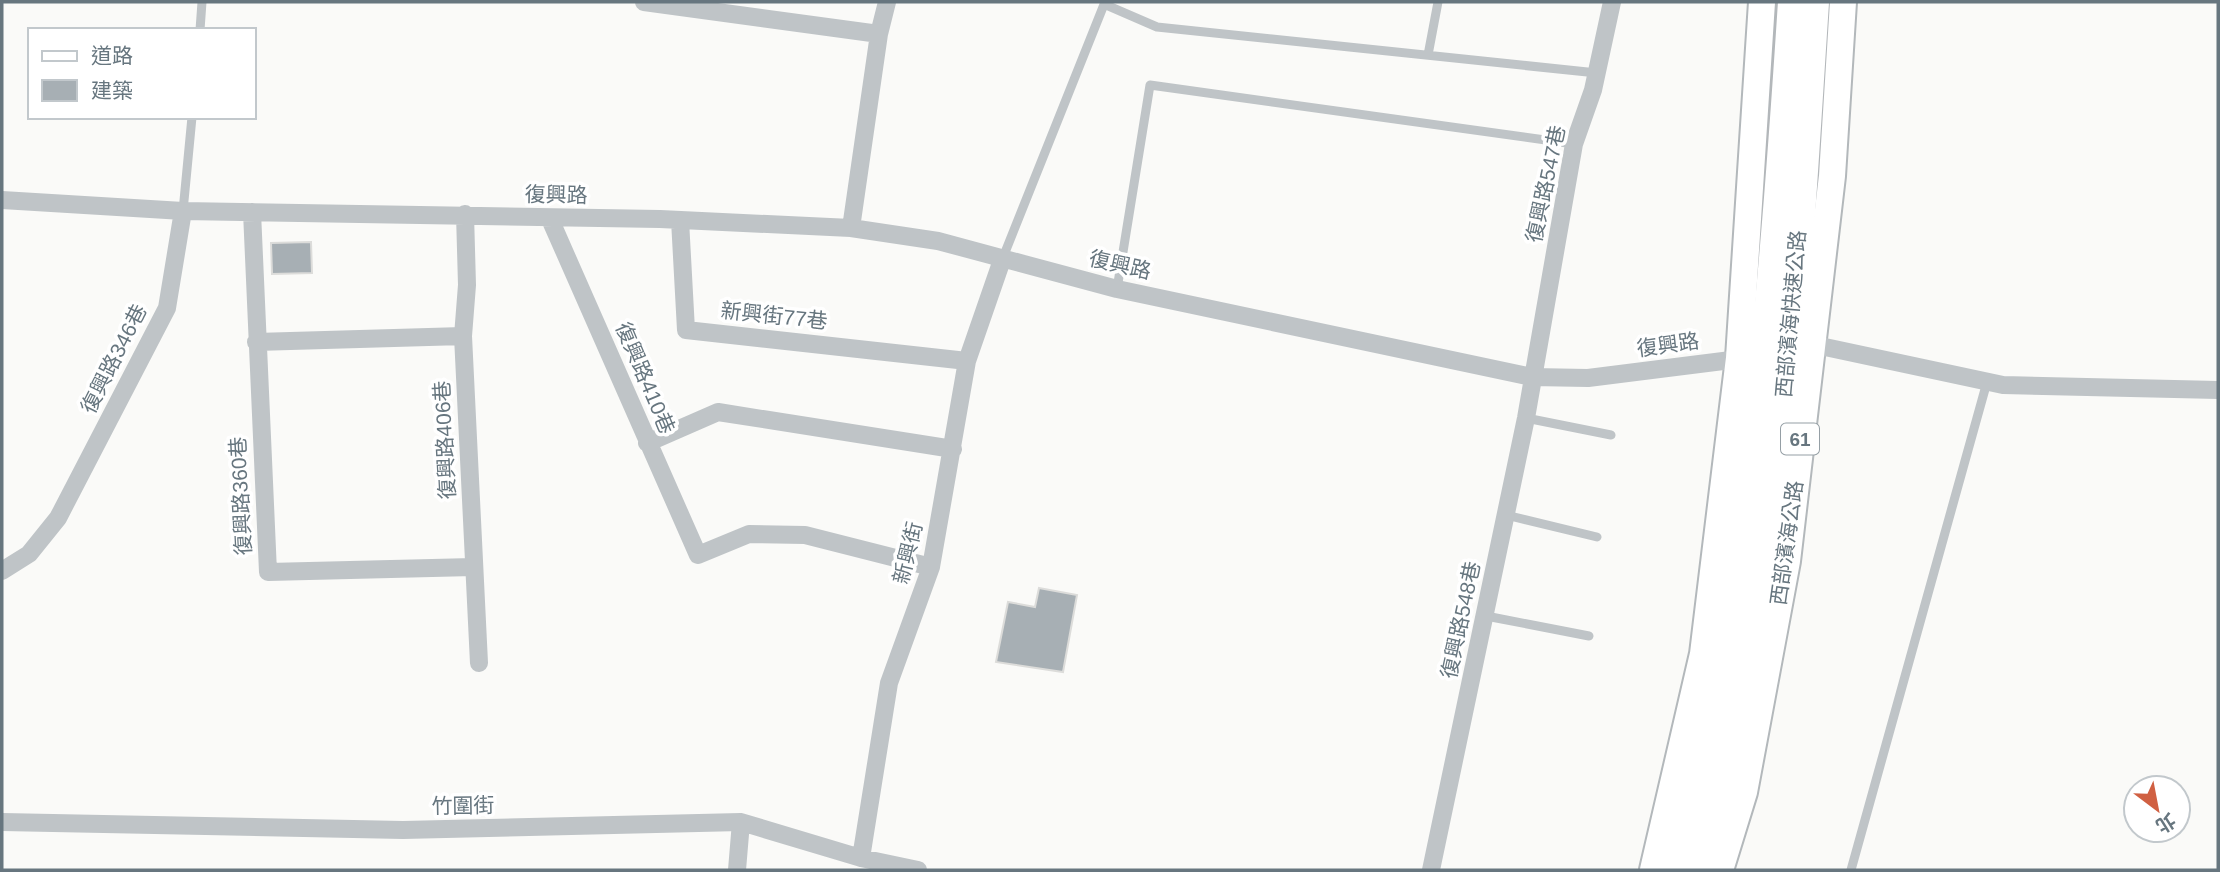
<svg xmlns="http://www.w3.org/2000/svg" width="2220" height="872" viewBox="0 0 2220 872" font-family="Helvetica,'Noto Sans TC',sans-serif">
  <style>
    .building { fill: #a7afb4; stroke: #dcdcda; stroke-width: 2 }
    .lines { fill: none; stroke-linecap: round; stroke-linejoin: round }
    .primary-casing { stroke: #b3b8bb; stroke-width: 30 }
    .trunk-casing { stroke: #b3b7ba; stroke-width: 32 }
    .service { stroke: #bfc4c7; stroke-width: 9 }
    .minor { stroke: #bfc4c7; stroke-width: 18 }
    .primary { stroke: #fff; stroke-width: 26 }
    .trunk { stroke: #fff; stroke-width: 28 }
    .labels { text-anchor: middle; stroke-width: 7; stroke-linejoin: round; paint-order: stroke }
    .shield { fill: #fff; stroke: #959fa5; stroke-width: 2 }
    .shield-label { font-size: 19px; font-weight: bold; fill: #67767f }
    .street-label { font-size: 21px; fill: #67767f; stroke: #fff }
  </style>
  <rect width="100%" height="100%" fill="#fafaf8"/>
  <!-- building -->
  <path class="building" d="M311 242 312 273 272 274 271 243Z
    M1039 588 1077 595 1063 672 996 662 1008 602 1035 607Z"/>
  <g class="lines">
    <defs>
      <path id="primary" d="M1653 870 1703 654 1739 358 1762 2
        M1720 870 1744 792 1787 561 1832 176 1843 2"/>
      <path id="trunk" d="M1676 870C1694 823 1702 751 1713 700 1759 473 1777 233 1792 2
        M1699 870C1715 824 1723 774 1734 727 1788 490 1799 243 1815 2"/>
    </defs>
    <!-- primary casing -->
    <use href="#primary" class="primary-casing"/>
    <!-- trunk casing -->
    <use href="#trunk" class="trunk-casing"/>
    <!-- service -->
    <path class="service" d="M1104 4 1157 27 1597 73
      M200 30 202 2
      M1428 55 1438 2
      M183 211 192 117
      M1002 260 1105 2
      M1117 289 1150 85 1574 144
      M1526 418 1611 435
      M1506 515 1597 537
      M1486 616 1589 636
      M1851 870 1987 382"/>
    <!-- minor -->
    <path class="minor" d="M644 2 879 34
      M2 200 183 211 660 219 851 228 938 241 1117 289 1532 377 1588 378 1747 358
      M252 212 268 572 473 567
      M465 214 467 285 463 336 479 663
      M550 219 698 555 749 534 805 535 931 567
      M680 220 686 330 967 361
      M851 228 879 34 887 2
      M256 342 463 336
      M1803 355 1825 347 2003 385 2218 390
      M647 443 718 412 953 449
      M2 571 29 554 58 518 167 308 183 211
      M2 822 403 830 741 822 861 858 918 870
      M861 858 889 683 931 567 967 361 1002 260
      M737 870 741 822
      M1431 870 1526 418 1574 144 1593 90 1612 2"/>
    <!-- primary -->
    <use href="#primary" class="primary"/>
    <!-- trunk -->
    <use href="#trunk" class="trunk"/>
  </g>
  <g class="labels">
    <!-- shield labels -->
    <rect class="shield" x="1781" y="423.5" width="38" height="31" rx="5"/>
    <g class="shield-label">
      <text x="1800" y="446">61</text>
    </g>
    <!-- street labels -->
    <g class="street-label">
      <text transform="translate(1546 184) rotate(-78)" y="7">復興路547巷</text>
      <text transform="translate(556 195) rotate(1)" y="7">復興路</text>
      <text transform="translate(1120 265) rotate(13)" y="7">復興路</text>
      <text transform="translate(1791 314) rotate(-85)" y="7">西部濱海快速公路</text>
      <text transform="translate(774 316) rotate(6)" y="7">新興街77巷</text>
      <text transform="translate(1668 345) rotate(-8)" y="7">復興路</text>
      <text transform="translate(114 359) rotate(-63)" y="7">復興路346巷</text>
      <text transform="translate(645 378) rotate(67)" y="7">復興路410巷</text>
      <text transform="translate(445 440) rotate(-93)" y="7">復興路406巷</text>
      <text transform="translate(241 496) rotate(-93)" y="7">復興路360巷</text>
      <text transform="translate(1787 543) rotate(-82)" y="7">西部濱海公路</text>
      <text transform="translate(908 553) rotate(-76)" y="7">新興街</text>
      <text transform="translate(1461 620) rotate(-78)" y="7">復興路548巷</text>
      <text transform="translate(463 806) rotate(-1)" y="7">竹圍街</text>
    </g>
  </g>
  <!-- border -->
  <rect width="2220" height="872" fill="none" stroke="#67767f" stroke-width="7"/>
  <!-- legend -->
  <rect x="28" y="28" width="228" height="91" fill="#ffffff" stroke="#c2c8cc" stroke-width="2"/>
  <rect x="42" y="51" width="35" height="10" fill="#ffffff" stroke="#c2c8cc" stroke-width="2"/>
  <text x="91" y="63" font-size="21" fill="#67767f">道路</text>
  <rect x="42" y="80" width="35" height="21" fill="#a7afb4" stroke="#c2c8cc" stroke-width="2"/>
  <text x="91" y="98" font-size="21" fill="#67767f">建築</text>
  <!-- north arrow -->
  <g transform="translate(2157 809) rotate(148)"><circle r="33" fill="#ffffff" stroke="#c2c8cc" stroke-width="2"/>
  <path d="M0-5L12 26L0 18L-12 26Z" fill="#d06042"/>
  <text y="-10" font-size="19" font-weight="bold" text-anchor="middle" fill="#67767f">北</text>
  </g>
</svg>
